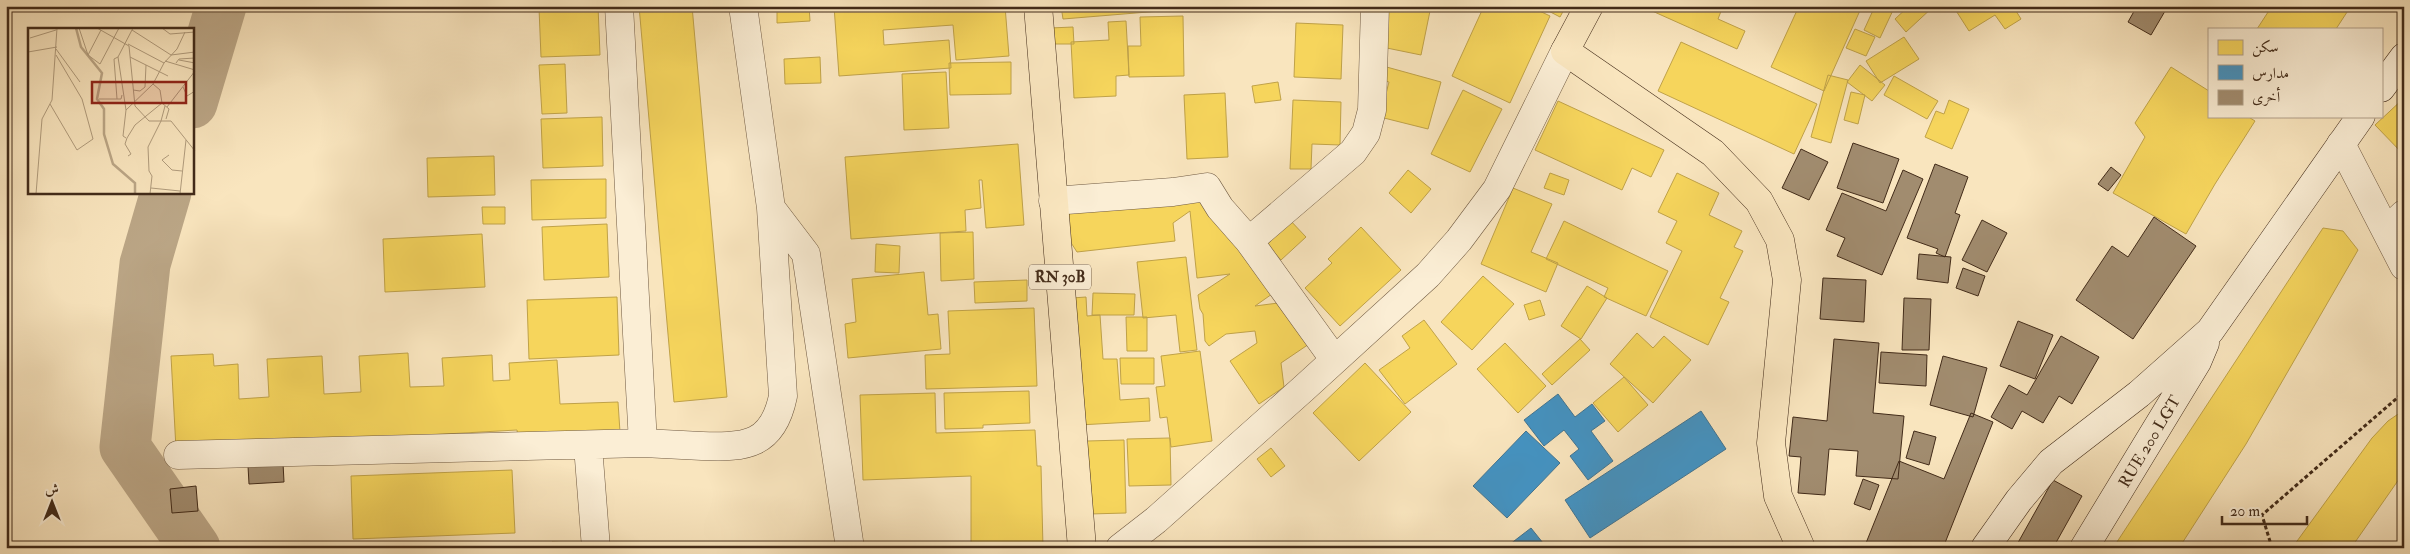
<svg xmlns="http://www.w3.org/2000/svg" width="2410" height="554" viewBox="0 0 2410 554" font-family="'IM FELL Double Pica',Amiri,serif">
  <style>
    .homes { fill: #f6d55c; stroke: #c0a248 }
    .schools { fill: #4393c3; stroke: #437490 }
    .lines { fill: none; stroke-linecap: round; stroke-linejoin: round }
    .river { stroke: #bba686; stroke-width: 51 }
    .building { fill: #a18c6f; stroke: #422b19 }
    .street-casing { stroke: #705a42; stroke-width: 29 }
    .secondary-casing { stroke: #422b19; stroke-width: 29 }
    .primary-casing { stroke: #422b19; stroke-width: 29 }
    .path { stroke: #422b19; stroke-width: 3; stroke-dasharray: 4 2.5; stroke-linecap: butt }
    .street { stroke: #fbeed5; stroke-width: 28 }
    .secondary { stroke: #fbeed5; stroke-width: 28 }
    .primary { stroke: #f9e5be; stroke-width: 28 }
    .labels { text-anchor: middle; stroke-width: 5; stroke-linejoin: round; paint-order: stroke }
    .shield { fill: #fbeed5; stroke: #7a6651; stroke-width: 1 }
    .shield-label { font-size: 15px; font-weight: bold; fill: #422b19 }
    .street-label { font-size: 16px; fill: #422b19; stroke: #fbeed5 }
    .inset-river { fill: none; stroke: #bba686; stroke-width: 2.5 }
    .inset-road { fill: none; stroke: #b09b7c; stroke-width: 1 }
    .view { fill: #8f2418; fill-opacity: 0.15; stroke: #8f2418; stroke-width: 2.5 }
    .inset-edge { fill: none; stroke: #422b19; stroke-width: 2.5 }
  </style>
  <rect width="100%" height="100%" fill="#f9e5be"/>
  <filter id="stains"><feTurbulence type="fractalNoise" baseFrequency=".004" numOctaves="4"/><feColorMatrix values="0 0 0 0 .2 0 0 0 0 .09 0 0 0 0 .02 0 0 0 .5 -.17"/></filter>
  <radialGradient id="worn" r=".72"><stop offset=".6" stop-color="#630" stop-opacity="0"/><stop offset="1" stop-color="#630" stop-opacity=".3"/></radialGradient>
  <!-- homes -->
  <path class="homes" d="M598 6 600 55 541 57 539 8Z
    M639 6H692L727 397 674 402Z
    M777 6H809L810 21 777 23Z
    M834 6H1005L1009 56 956 60 953 25 883 30 884 45 949 40 951 68 839 76Z
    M1061 6H1172V10L1063 19Z
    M1385 6H1431L1421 55 1377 46Z
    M1484 6H1529L1550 16 1510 103 1452 76Z
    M1539 6H1566L1560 17Z
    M1641 6H1723L1718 19 1745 31 1737 49Z
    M1799 6H1862L1824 91 1771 67Z
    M1875 6H1895L1880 38 1864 30Z
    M1909 6H1934L1906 32 1895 19Z
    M1953 6H2013L2021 19 2005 29 1995 15 1969 31Z
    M2272 6H2351L2336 29H2257Z
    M1183 16 1184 76 1129 77 1128 46H1141L1140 17Z
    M1126 21 1129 75 1116 76V96L1074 98 1071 42 1109 40 1108 22Z
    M1296 23 1343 25 1341 79 1294 77Z
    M1073 27 1074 44H1050V28Z
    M1855 29 1875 37 1866 56 1846 48Z
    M1904 37 1919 59 1880 83 1866 61Z
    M1681 42 1817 104 1794 154 1658 91Z
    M820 57 821 83 785 84 784 59Z
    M1011 62V94L950 95 949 63Z
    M565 64 567 113 542 114 539 65Z
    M1860 65 1885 85 1872 101 1847 82Z
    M1383 66 1441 82 1428 129 1380 117 1389 82 1380 80Z
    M2171 67 2209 91V116H2247L2255 121 2215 184 2186 234 2113 193 2145 137 2135 123Z
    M946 72 949 128 904 130 902 74Z
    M1828 75 1848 80 1831 143 1811 137Z
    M1894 76 1938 101 1927 119 1884 95Z
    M1278 82 1281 100 1255 103 1252 86Z
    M1463 90 1502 109 1470 172 1431 154Z
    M1851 92 1865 95 1858 124 1844 120Z
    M1225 93 1228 157 1187 159 1184 95Z
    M2404 98V155L2375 125Z
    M1293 100 1341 102 1340 145 1312 144 1311 169H1290Z
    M1949 100 1969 109 1952 149 1925 137 1936 111 1944 114Z
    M1558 101 1664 150 1651 177 1632 168 1622 190 1535 150Z
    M602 117 603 166 543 168 541 119Z
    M1018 144 1024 225 986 228 982 180H979L981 208 965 210 966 231 851 239 845 157Z
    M494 156 495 195 428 197 427 158Z
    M1408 170 1431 189 1411 213 1389 193Z
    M1550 173 1569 180 1564 195 1544 188Z
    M1677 173 1719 193 1709 215 1742 231 1734 247 1743 251 1720 298 1729 302 1708 345 1650 317 1682 251 1666 243 1677 221 1658 212Z
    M606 179V218L532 220 531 180Z
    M1513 188 1552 204 1531 252 1558 263 1546 292 1481 264Z
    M1207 196 1272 294 1255 306 1286 302 1312 342 1281 363 1284 387 1259 404 1230 361 1257 343 1255 331 1226 334 1209 346 1205 341 1203 314 1200 309 1198 295 1230 274 1197 278 1190 211 1173 223 1175 241 1077 252 1068 238 1065 212Z
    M482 207H505V224H483Z
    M1288 218 1306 237 1281 260 1264 241Z
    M1564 221 1668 271 1646 316 1604 297 1608 288 1546 259Z
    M607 224 609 277 544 280 542 227Z
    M1361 227 1401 270 1340 326 1305 288 1332 263 1328 259Z
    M2323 228 2343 231 2358 250 2246 444 2188 534 2179 548H2113Z
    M973 232 974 279 941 281 940 233Z
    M482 234 485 287 385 292 383 239Z
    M876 244 900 246 899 273 875 272Z
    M1186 257 1197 350 1180 352 1176 315 1143 318 1137 262Z
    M924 272 928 315 938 314 941 349 848 358 845 324 856 322 852 279Z
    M1483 276 1514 304 1472 350 1441 322Z
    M1027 280V301L975 303 974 282Z
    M1587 286 1607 298 1581 339 1561 326Z
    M1093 293 1135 294 1134 315H1092Z
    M617 297 619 355 529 359 527 300Z
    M1086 297 1087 316 1100 315 1103 359H1117L1120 400 1149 398 1150 421 1079 425 1072 298Z
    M1540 300 1545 315 1529 320 1524 305Z
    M1034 308 1037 386 926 389 925 355 950 354 948 311Z
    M1126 317H1147V351H1127Z
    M1424 320 1457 364 1405 404 1379 370 1410 348 1402 336Z
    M1637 333 1653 348 1664 336 1691 360 1653 403 1610 364Z
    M1580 339 1590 350 1552 385 1542 374Z
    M1505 343 1546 386 1518 413 1477 369Z
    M1200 351 1212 441 1171 447 1167 417 1160 418 1156 387 1165 386 1161 356Z
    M408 353 410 387 444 386 442 358 492 355 493 381 510 380 509 363 557 360 560 404 618 402 620 432 518 438 517 430 176 449 171 356 213 354 214 366 238 364 239 399 269 397 267 359 322 356 324 394 361 392 359 356Z
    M1120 358H1154V384H1121Z
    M1365 363 1411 412 1359 461 1313 413Z
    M1624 377 1648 405 1618 432 1593 403Z
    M1029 391 1030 423 983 425V428L945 429 944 393Z
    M935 393 936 433 1035 430 1037 466H1041L1043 548H971V476L863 480 860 395Z
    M2404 410V472L2351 548H2292L2372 438 2388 421Z
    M1170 438 1171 485 1129 486 1127 439Z
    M1124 440 1126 513 1089 514 1087 441Z
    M1271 448 1285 466 1271 477 1257 459Z
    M512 470 515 533 353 539 351 476Z
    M552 542 570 543 569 548H551Z
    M413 545V548H355V547Z"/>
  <!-- schools -->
  <path class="schools" d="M1558 394 1575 417 1592 404 1605 421 1591 431 1613 461 1588 480 1570 456 1579 449 1564 430 1544 446 1524 420Z
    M1701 411 1726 449 1590 538 1565 500Z
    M1526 431 1560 463 1507 518 1473 486Z
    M1531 528 1547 548H1505Z"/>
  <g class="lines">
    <!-- river -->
    <path class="river" d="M192 103 221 6
      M166 192 145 264 125 447 195 548"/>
  </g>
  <!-- building -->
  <path class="building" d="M2137 6H2168L2151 35 2128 22Z
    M1853 143 1899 159 1883 203 1837 188Z
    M1801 149 1828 162 1809 200 1782 188Z
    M1935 164 1968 177 1955 213 1960 215 1945 257 1936 253 1938 249 1907 238Z
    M2111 167 2121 175 2108 191 2098 184Z
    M1903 170 1923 179 1882 275 1837 256 1845 238 1826 230 1842 193 1886 211Z
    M2154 217 2196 246 2133 339 2076 300 2112 246 2128 257Z
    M1982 220 2007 233 1987 272 1962 260Z
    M1919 254 1951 257 1948 283 1917 279Z
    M1963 268 1985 276 1978 296 1956 288Z
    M1823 278 1866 280 1864 322 1820 319Z
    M1904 298 1931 299 1929 350H1902Z
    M2018 321 2053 335 2035 379 2000 366Z
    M2061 336 2099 357 2072 404 2059 396 2043 423 2022 411 2012 429 1991 417 2009 385 2027 395Z
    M1834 339 1879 343 1873 413 1904 416 1898 479 1856 476 1858 451 1829 449 1825 495 1798 493 1801 457 1789 456 1793 417 1827 421Z
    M1881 352 1927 355 1926 386 1879 383Z
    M1943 356 1987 368 1973 417 1930 405Z
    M1971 413 1993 422 1943 548H1864L1899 461 1944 479Z
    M1914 431 1936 437 1929 465 1906 458Z
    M283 463 284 482 249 484 248 466Z
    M1863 479 1879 485 1870 510 1854 504Z
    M2053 480 2082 496 2053 548H2015Z
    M196 486 198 511 172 513 170 489Z"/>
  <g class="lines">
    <defs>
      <path id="street" d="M619 6 643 443C663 444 682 445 702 446 746 448 773 445 783 396L771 208
        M743 6 771 208 806 254 850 548
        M2341 144 2404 266
        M1053 201 1173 192 1207 187 1220 208 1249 241 1353 152 1366 133 1372 110 1375 6
        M2387 230 2404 214
        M1249 241 1334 359
        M588 446 596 548
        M178 455 643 443
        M1120 548 1156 520 1303 389 1428 275 1459 240 1497 189 1565 51"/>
      <path id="secondary" d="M2381 88 2404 57
        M1985 548 2019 500 2051 462 2139 394 2210 331 2361 116
        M2084 548 2197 362 2205 343"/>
      <path id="primary" d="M1038 6 1082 548
        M1589 6 1565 51 1713 153 1759 201 1780 240 1787 280 1771 443 1778 496 1801 548"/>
    </defs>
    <!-- street casing -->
    <use href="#street" class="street-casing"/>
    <!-- secondary casing -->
    <use href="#secondary" class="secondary-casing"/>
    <!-- primary casing -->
    <use href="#primary" class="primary-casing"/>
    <!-- path -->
    <path class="path" d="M2272 548 2262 515 2404 392"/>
    <!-- street -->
    <use href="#street" class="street"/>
    <!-- secondary -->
    <use href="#secondary" class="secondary"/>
    <!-- primary -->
    <use href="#primary" class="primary"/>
  </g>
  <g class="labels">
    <!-- shield labels -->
    <rect class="shield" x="1029" y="264.5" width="62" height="25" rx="4"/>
    <g class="shield-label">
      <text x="1060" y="282">RN 30B</text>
    </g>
    <!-- street labels -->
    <g class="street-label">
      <text transform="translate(2149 441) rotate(-59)" y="6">RUE 200 LGT</text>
    </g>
  </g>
  <!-- overview -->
  <g transform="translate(28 28)">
    <rect width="166" height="166" fill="#f9e5be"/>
    <path class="inset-river" d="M48 0 53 19 74 45 69 71 76 81V106L85 136 107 155V166"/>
    <path class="inset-road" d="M51 0 60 27M69 0 101 18 107 78 121 93H143L167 123M105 0 90 29 98 82 125 56M134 0 142 6 167 4M73 2 60 27 72 36 91 0M104 2 143 27 167 24M2 10 28 2M100 16 136 35 125 56 132 62 134 75 141 81 138 91M28 21 52 54M0 24 29 19M90 29 86 31 89 71H93L94 67M102 29 140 48M151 32 167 35M137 33 167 42M136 35 149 21 157 4M148 35 151 31 167 30M155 59 159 68 167 63M105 62 112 63 117 59 118 37M71 71H89M22 76 49 122 65 111 54 71 28 27M139 79 167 43M98 82 95 108 98 110M133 93 137 78M141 127 134 132 144 142 154 143M100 128 103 126 97 116 99 110 107 97 134 75M123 160 152 163M8 166 14 91 24 72 29 0M122 166 124 148 121 143 120 119 133 93M152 166 158 112"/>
    <path class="view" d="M64 54H158V75H64Z"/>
    <rect width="166" height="166" class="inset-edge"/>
  </g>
  <!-- margin -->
  <rect width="2410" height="554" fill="none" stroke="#f9e5be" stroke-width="25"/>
  <rect x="8" y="8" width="2395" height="539" fill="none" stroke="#422b19" stroke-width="2.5"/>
  <rect x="12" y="12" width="2385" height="529" fill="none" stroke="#422b19"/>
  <!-- legend -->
  <rect x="2208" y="28" width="175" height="90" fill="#fbeed5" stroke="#b1a08a"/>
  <rect x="2218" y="40" width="25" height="15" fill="#f6d55c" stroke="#b1a08a"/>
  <text x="2252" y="52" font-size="15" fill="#422b19">سكن</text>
  <rect x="2218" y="65" width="25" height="15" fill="#4393c3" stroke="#b1a08a"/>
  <text x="2252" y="78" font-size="15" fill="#422b19">مدارس</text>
  <rect x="2218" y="90" width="25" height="15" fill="#a18c6f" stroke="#b1a08a"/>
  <text x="2252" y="102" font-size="15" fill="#422b19">أخرى</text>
  <!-- north arrow -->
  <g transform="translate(52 502)" stroke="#fbeed5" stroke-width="4" paint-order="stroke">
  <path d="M0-4L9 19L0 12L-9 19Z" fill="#422b19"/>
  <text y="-8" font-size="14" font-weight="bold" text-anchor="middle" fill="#422b19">ش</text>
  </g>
  <!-- scale -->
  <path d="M2222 516v8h85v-8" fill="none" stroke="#422b19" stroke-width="2.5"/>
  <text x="2230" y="516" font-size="15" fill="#422b19" stroke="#fbeed5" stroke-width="4" paint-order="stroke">20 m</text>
  <rect width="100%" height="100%" filter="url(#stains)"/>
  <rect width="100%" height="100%" fill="url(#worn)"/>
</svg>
